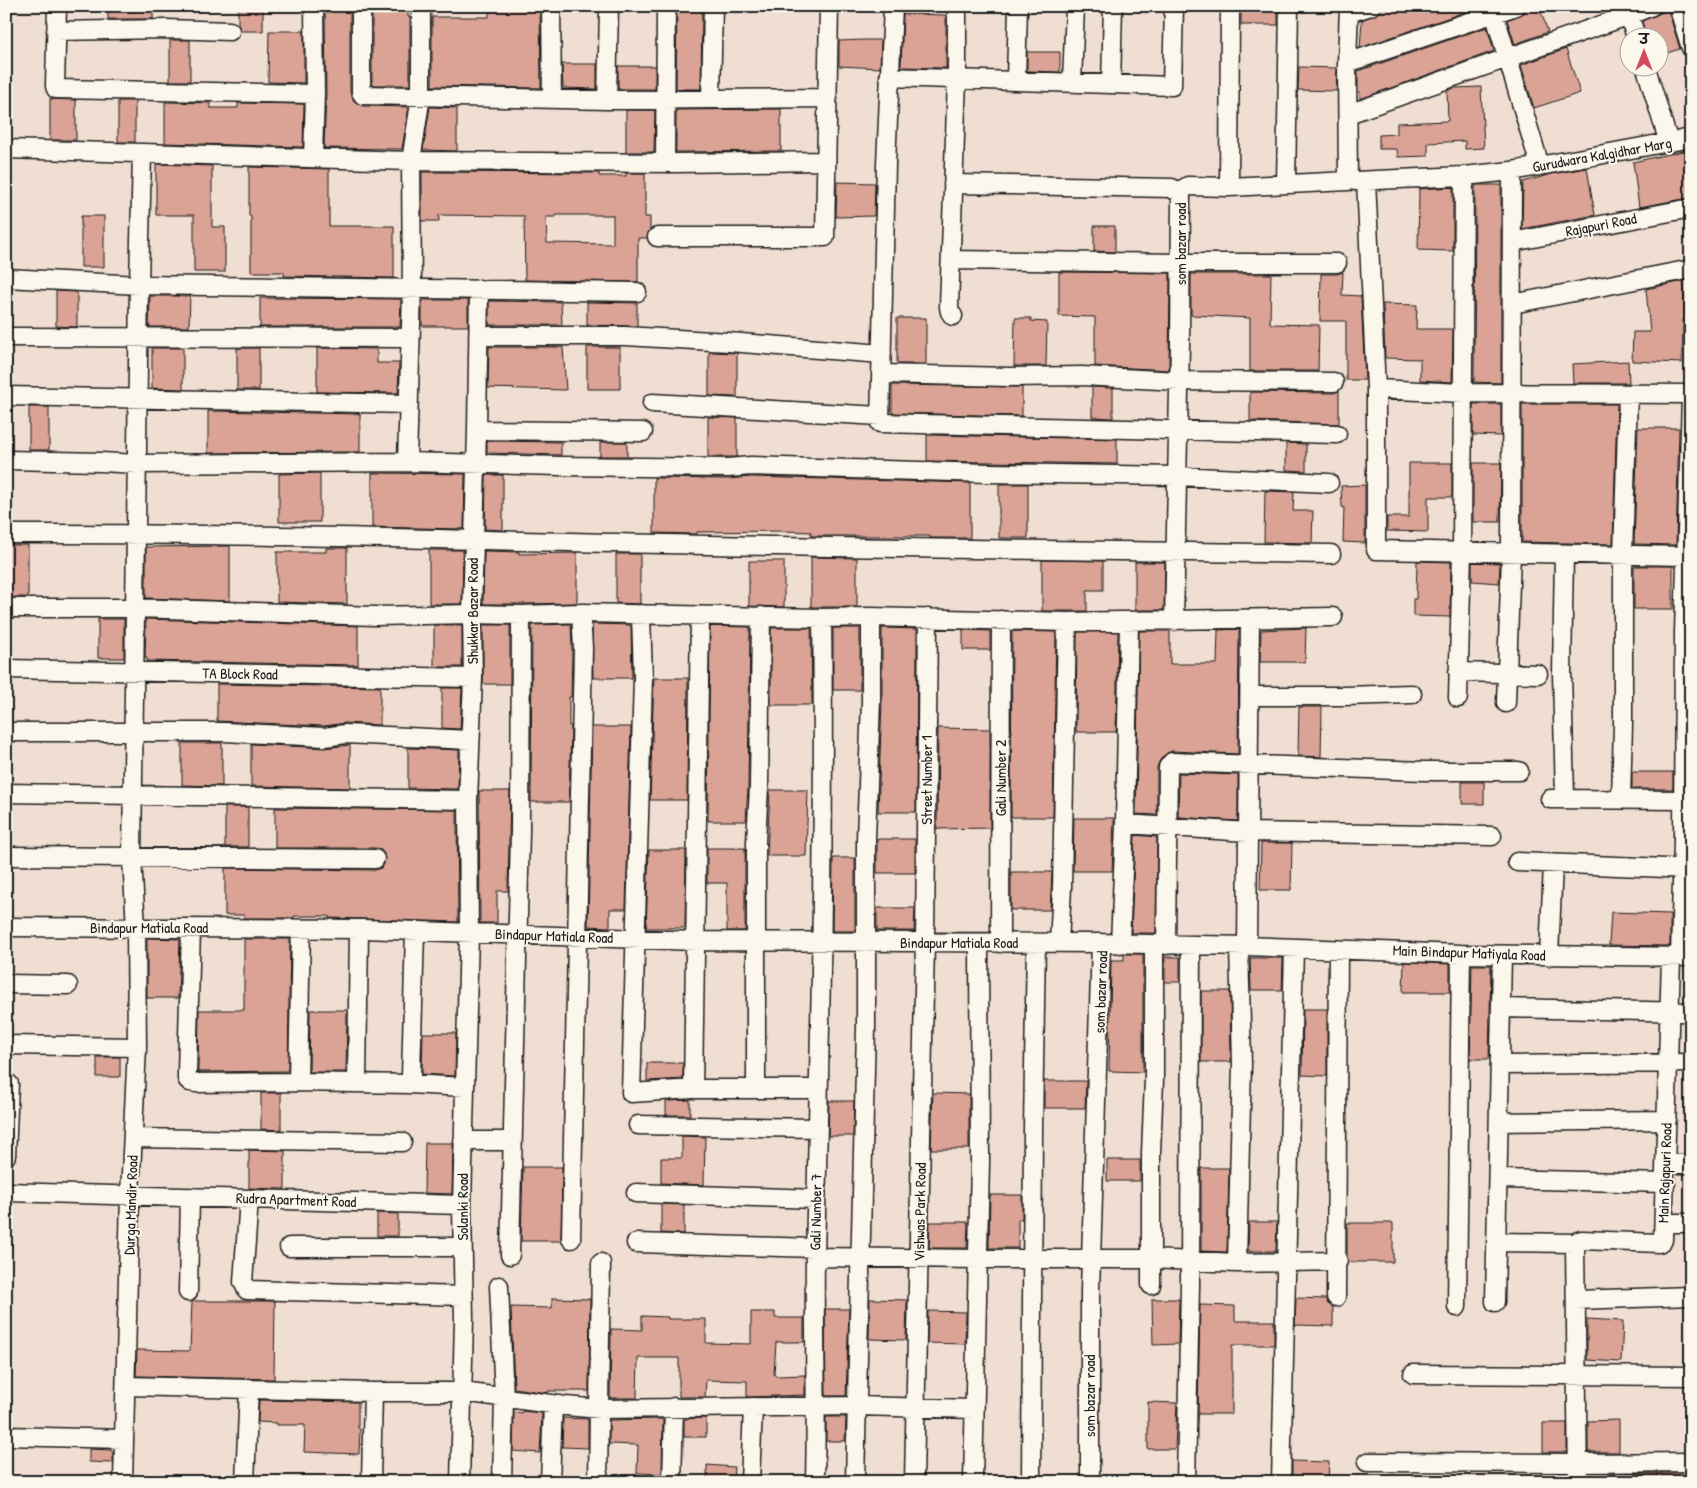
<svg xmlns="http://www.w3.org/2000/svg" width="1697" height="1488" viewBox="0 0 1697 1488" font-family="'Patrick Hand','Playpen Sans Deva',sans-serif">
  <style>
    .building { fill: #dba395; stroke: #1c1c1c; fill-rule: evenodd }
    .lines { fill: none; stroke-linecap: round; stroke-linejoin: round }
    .street-casing { stroke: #1c1c1c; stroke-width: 21 }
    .street { stroke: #fbf7ec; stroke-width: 18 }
    .labels { text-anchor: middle; stroke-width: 4; stroke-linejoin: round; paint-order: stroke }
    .street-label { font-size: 15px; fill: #1c1c1c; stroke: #fbf7ec }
  </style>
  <rect width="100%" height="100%" fill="#f1ded2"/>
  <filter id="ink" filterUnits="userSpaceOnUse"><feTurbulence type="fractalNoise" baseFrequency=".02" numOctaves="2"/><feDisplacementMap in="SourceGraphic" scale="10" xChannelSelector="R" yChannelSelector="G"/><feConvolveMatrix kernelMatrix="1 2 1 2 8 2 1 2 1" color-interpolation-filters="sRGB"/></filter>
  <g filter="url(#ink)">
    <!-- building -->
    <path class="building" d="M108 6H153V19H108Z
      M238 6H263V31H241L238 24Z
      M325 6H350V92L354 101 363 106 409 107 402 149 324 148 326 94Z
      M489 6H540L541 88 432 86V17H489Z
      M677 6H702L701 89H676Z
      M1241 6H1278V25H1241Z
      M1381 6H1482L1360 48 1362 20 1378 13Z
      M1526 6H1539L1548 32 1515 44 1507 20 1524 13Z
      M372 7H408V17H410V85H372Z
      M1668 10 1680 49 1660 55V38H1646L1642 21Z
      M903 14 946 15V68L901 67Z
      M1487 27 1494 51 1360 99V92H1358V71Z
      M269 31H304V83L268 82Z
      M170 40H190V81H170Z
      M863 40H881L880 68 839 66V41Z
      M1566 49 1580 93 1534 108 1521 65Z
      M1027 52H1060V72L1027 71Z
      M562 64H597V89L563 88Z
      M618 66H655V89H618Z
      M1299 67 1336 68 1337 91 1298 90Z
      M1481 87 1484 148 1465 149V141L1428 143V156L1398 157 1397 149H1379V135L1397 134V123L1448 121 1447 91 1454 88Z
      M50 99 76 100V140H50Z
      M118 101H135V142H118Z
      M165 102 210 103V108H238V103L304 104 303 147 165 143Z
      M430 107 457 108V151L423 150Z
      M781 109V151L676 152V110Z
      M626 110H655L654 152H626Z
      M1687 150 1689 198 1639 207 1633 162Z
      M156 164 212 166V227H225V272H194V215H156Z
      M249 167 329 169V226H394V278L284 276V272H251V216H249Z
      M1587 168 1595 215 1522 229 1523 182 1552 174Z
      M422 172 599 173V176H626V173H645V217H650V230L647 238H638V282L525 280 524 216 439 215V221H422ZM555 215H613V244L547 243 546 217H555Z
      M837 182 875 183 874 216 836 217Z
      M1477 185H1501V383L1474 382 1475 186Z
      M1453 187V251L1418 250 1419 189Z
      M81 216H104V267H81Z
      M1094 226H1115V252L1094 251Z
      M1059 272 1170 273 1169 370 1095 366V317L1059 316Z
      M1343 272 1342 295 1361 296 1365 380H1346V321H1320L1321 274H1337Z
      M1191 274H1271L1270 323 1272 324 1319 325 1318 371H1250V318L1191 315Z
      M1684 281 1685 320H1683L1682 363 1632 361 1633 332H1650L1646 289Z
      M56 291 77 292V327L56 326Z
      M150 296H190L189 327H149Z
      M260 298 401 299 400 327H260Z
      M422 300H468V326H422Z
      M489 301 561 302 562 325H489Z
      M587 302 637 303V326L587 325Z
      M1383 304 1417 305 1416 329H1453L1452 382 1420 380V359L1385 358Z
      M897 318H926V364H897Z
      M1015 318H1031V321L1047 322 1046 366H1014Z
      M489 347H563L566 390 488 388Z
      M587 347H620V389H587Z
      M152 348H183V389L152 388Z
      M237 348H259V390H237Z
      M317 348 377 349V363H399L398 393 317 392Z
      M709 352 737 353V397L709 396Z
      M1628 361 1629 383H1573L1572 364Z
      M892 385 1022 387V416L892 413Z
      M1092 387 1113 388V418L1092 417Z
      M1339 391V424L1250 421V392L1334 393Z
      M1473 404H1501V436L1473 435Z
      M1522 404H1617L1613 544 1522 542Z
      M29 407H49V450H29Z
      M208 411 360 414V452L208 453Z
      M708 417 737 418V457H708Z
      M1638 428H1679L1676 545 1634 544Z
      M927 435 1117 439V464L927 461Z
      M487 441 561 442V455L487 453Z
      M600 442H627V456H600Z
      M1286 443 1306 444V471L1286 470Z
      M1409 463H1452V497H1428V532L1387 531V517H1409Z
      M1473 463H1501L1500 522H1473Z
      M320 473V522H279V474Z
      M372 473 465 474 464 529 372 527Z
      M486 475H503V530L485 529Z
      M751 477 970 483V538H930V536H811V532L784 531 697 532V534L654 533V478L728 479Z
      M999 484H1028V538H999Z
      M1365 485V543L1343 542 1344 507H1342L1341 486Z
      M1265 491 1294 492 1293 511H1313L1312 543 1264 542Z
      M6 545H28V597H6Z
      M230 546V601L146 598V547Z
      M326 548H347V604L277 602V552H326Z
      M429 550H463L462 604H429Z
      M484 551 519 552V554L577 553V603L521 604H483Z
      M616 554H640V604L616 603Z
      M811 557 857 558V607H811Z
      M1042 560 1103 561V590H1087V611H1042Z
      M749 561H784V607L749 606Z
      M1417 561 1451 562 1450 617 1413 616V599H1416Z
      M1135 562H1165L1164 610H1135Z
      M1472 562 1500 563 1499 583 1472 581Z
      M1634 566H1673V609H1634Z
      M98 619H124V658H98Z
      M146 619 358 626V665L147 661V658H145Z
      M571 624 572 648 571 697H569V726H571L569 802H531L532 625Z
      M592 624 631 625 632 678H593Z
      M434 625H462V667H434Z
      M483 625H510V684H483Z
      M710 626 750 627 748 787 746 821H708Z
      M771 628H811L812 705H771Z
      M833 628H860V690H833Z
      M882 628 917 629 916 812H878L882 701Z
      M1306 628 1305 662H1260L1261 630Z
      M1239 629 1238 754 1172 751 1167 753 1160 760 1157 767V815L1136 814 1139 631H1170V664H1217L1218 630Z
      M963 630 990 631V650H963Z
      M1012 631 1056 632 1053 817H1011Z
      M1077 632H1118L1116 732H1076Z
      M654 678H688L687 800H650Z
      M217 684 380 687V725L345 723 324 726 217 721Z
      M442 688H462L460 729 442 728Z
      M1299 707H1322L1321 757 1298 756Z
      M592 727H631L626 909H610V927L588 926Z
      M938 728 990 729V828L937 829Z
      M182 743H222V786L182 785Z
      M251 744 324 748 350 745V788L251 786Z
      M408 748 459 750 458 789 408 788Z
      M1632 772H1673V789H1632Z
      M1179 773 1238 775V821L1178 817Z
      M1462 782H1484V804H1462Z
      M770 790H808L806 856H767Z
      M479 791H510L508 891H497V923H480Z
      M225 807H248V847H225Z
      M275 808 457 810 458 922 329 918V916H294V918H244V915H225V868L375 870 381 868 384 864V854L381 850 376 848H275Z
      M1074 818H1114L1112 871H1073Z
      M1135 835 1157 837 1156 933H1131Z
      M877 839H915V873H877Z
      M1261 843H1292L1291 890H1260Z
      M707 848H745V931H727V883H707Z
      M649 850H686L685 928H646Z
      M833 858H855V931H832Z
      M1011 872H1052L1050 910H1011Z
      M877 908H915L914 931H877Z
      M1611 912 1670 914V946L1609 945Z
      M147 938 180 939 178 998H147Z
      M244 939H290L288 1071 198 1072 199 1010H244Z
      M1124 954H1143V1072L1109 1071 1111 960H1124Z
      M1165 957H1180V982H1165Z
      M1250 958H1283L1282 990H1251Z
      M1404 962 1450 964V992H1403Z
      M1472 965H1491L1489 1059H1470Z
      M1201 991H1230L1231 1062H1201Z
      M1303 1009H1327V1076L1302 1075Z
      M310 1010H347L346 1072H309Z
      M423 1033H456L455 1076 422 1074Z
      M97 1057H120V1077H97Z
      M647 1063H683V1079L647 1081Z
      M1044 1081H1086L1085 1108H1044Z
      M261 1093H281V1130L261 1129Z
      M933 1093 969 1094V1149H931Z
      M690 1100V1115H666V1101Z
      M829 1101H854L853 1136H828Z
      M682 1136 705 1137 704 1185 661 1183V1158H682Z
      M425 1143H453L452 1194 424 1193Z
      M249 1150 285 1151V1189L249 1188Z
      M1107 1160H1140V1181H1107Z
      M523 1167H562L561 1241H521Z
      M1201 1168H1229L1227 1252 1201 1251Z
      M990 1195H1022V1219H1018V1248H989Z
      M661 1204 684 1205V1234L661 1233Z
      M377 1213 398 1214V1236H377Z
      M930 1222H968L967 1248H929Z
      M1249 1222H1277L1276 1251H1248Z
      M1347 1223H1393V1262H1348L1347 1255Z
      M552 1298 590 1299 589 1391H548V1393L514 1388 511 1307 552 1308Z
      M1296 1298 1326 1299 1327 1303 1333 1307V1326L1295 1325Z
      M870 1299 907 1300 906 1340 869 1339Z
      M1152 1299H1179L1178 1344 1153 1345Z
      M194 1301H275L274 1379 136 1376 137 1350 188 1351 190 1350 192 1302Z
      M1200 1305 1235 1306V1321H1274V1345H1232V1414H1198Z
      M825 1309H849L846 1396H826Z
      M928 1311 966 1312 965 1344 927 1343Z
      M751 1312H775V1318H804V1342H776L774 1374 776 1376 805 1375V1395L747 1397V1381L706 1380 705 1397H679V1358H638L637 1398H610L611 1329 642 1330V1316L668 1317V1319H706V1343L751 1344Z
      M1587 1319 1623 1321 1621 1362 1587 1360Z
      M259 1400 358 1402V1428L360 1429 359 1454 304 1452 305 1425H277V1423L258 1422Z
      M1148 1402 1177 1403 1175 1449H1148Z
      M522 1411 542 1413 540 1453 513 1451 514 1412 522 1413Z
      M826 1417H846L845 1441H826Z
      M563 1418 588 1419V1448L562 1447Z
      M706 1418V1437H684V1419Z
      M663 1419 662 1474 637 1473 638 1445 609 1444V1420Z
      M1619 1420V1452H1588V1421Z
      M1543 1423H1567V1452H1543Z
      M89 1449 111 1450 113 1453V1463L89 1462Z
      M1292 1461 1329 1462 1328 1482H1292Z
      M707 1465 734 1467 733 1482H707Z
      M1691 1473V1482H1589V1474Z"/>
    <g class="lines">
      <defs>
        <path id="street" d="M57 6 55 86 56 89 315 94
          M361 6V92L363 95 607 100 828 98
          M551 6 552 99
          M893 6 886 164 880 423 1337 434
          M1492 6 1540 166
          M1627 6 1636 38
          M1678 6 1691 48
          M1349 13 1371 6
          M56 31 166 29 230 31
          M1347 63 1516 6
          M1646 68 1669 143
          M889 77 1172 86 1174 6
          M1016 81 1018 6
          M1072 83 1075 6
          M1111 84 1113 6
          M711 99 713 6
          M607 100 609 6
          M1348 114 1630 15 1652 6
          M6 149 409 161 676 163 826 161
          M313 158 315 94 314 6
          M665 163 666 6
          M1355 181 1464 176 1512 171 1691 138
          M1366 181 1376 389V550L1686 556
          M953 184 1172 188 1174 190H1181
          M1286 184 1289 6
          M1229 187 1230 6
          M657 237H825L829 6
          M1512 242 1691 208
          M951 260 1181 263H1337
          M6 278 139 285 637 292
          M1512 304 1691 269
          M953 316 950 312 949 307 957 79V6
          M478 336H625L729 342 882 354
          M6 337 410 338
          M881 374 1009 377 1082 376 1179 381 1334 382
          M1376 389 1463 393 1691 394
          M6 396 408 404
          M652 403 880 416
          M477 430 643 432
          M6 460 101 462 137 464 407 462 560 466 728 468 751 466 988 473 1176 476 1329 483
          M407 462 412 290 411 161 421 96V6
          M6 534C264 533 521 542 778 546 962 550 1146 550 1331 554
          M1564 554 1562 673 1565 799
          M6 608H135L375 616 472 614 521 615 581 613 822 618 871 617 1067 622 1333 617
          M641 614 643 678 631 1093 693 1089H818
          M1174 621 1180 345 1181 190 1188 186 1229 187 1348 181 1347 63 1349 6
          M6 669 473 678
          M1458 672 1538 674
          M1250 696H1344L1412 694
          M1458 698 1462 552 1464 176
          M1506 703 1511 553 1512 171
          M6 732H224L325 737 345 734 470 740
          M6 793 468 800
          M1550 799 1683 800
          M1621 800 1623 724V555L1628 394
          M1125 824 1248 832 1492 836
          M6 856 375 859
          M1517 862 1691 869
          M6 927 363 929 696 941 1101 943 1247 946 1461 954 1691 957
          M191 928 187 1073V1079L190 1082 196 1083 298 1082 409 1084 411 1077 415 931
          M1000 943 1001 620
          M1059 943 1062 888 1067 622
          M1120 944 1125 824 1129 622
          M1166 945 1168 767 1172 762 1425 771H1519
          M1247 946 1250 619
          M1549 956 1553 864
          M1680 957 1683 842 1684 632 1691 398
          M6 984 68 985
          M1501 1008 1691 1012
          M6 1045 137 1047
          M1500 1065 1691 1063
          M298 1082 301 929
          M357 1082 359 929
          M409 1084 465 1087
          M693 1089 700 616
          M756 1089V841L759 787 761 616
          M1499 1122 1667 1120
          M638 1125 818 1128
          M134 1138 402 1142
          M463 1141H512
          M6 1156 9 1084
          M1666 1164H1691
          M1498 1179 1666 1183
          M6 1192 462 1205
          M636 1193 816 1199
          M249 1199 243 1282 247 1290 463 1296
          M1664 1223H1691
          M571 1239 583 648 581 613
          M1496 1242 1576 1243
          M636 1243 815 1248
          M289 1247H462
          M510 1255 520 831 521 615
          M815 1257 979 1259H1151L1237 1263 1338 1261
          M1237 1263 1242 1064 1239 946
          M1151 1285V1153L1154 1080V945
          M499 1286 504 1398 502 1482
          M188 1292 190 1197
          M1336 1297 1338 950
          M1576 1300 1691 1296
          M1495 1302 1502 955
          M1457 1307 1461 954
          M1413 1374 1691 1376
          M126 1386 373 1392H463L566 1406 600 1409 857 1406 974 1409
          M6 1436 124 1439
          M1367 1462 1579 1463 1691 1462
          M123 1482 130 1195 137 1047 136 928 132 858 139 285 142 153
          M245 1482 249 1388
          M371 1482 373 1392
          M460 1482 464 1319 462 1205 469 933 468 800 473 678 472 614 477 430 479 289
          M550 1482 553 1405
          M598 1482 601 1263
          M672 1482 674 1407
          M750 1482 753 1407
          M815 1482C817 1407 814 1331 815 1256 820 1044 825 831 822 618
          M855 1482 866 1028V839L871 701V617
          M914 1482 925 942 928 618
          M973 1482 980 1162 979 943
          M1031 1482 1033 1128 1036 943
          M1090 1482V1291L1101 943
          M1186 1482 1190 1286 1191 946
          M1281 1482 1294 948
          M1578 1482 1575 1246 1578 1241 1582 1240 1659 1243 1663 1240 1671 957"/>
      </defs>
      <!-- street casing -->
      <use href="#street" class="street-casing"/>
      <!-- street -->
      <use href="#street" class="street"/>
    </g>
  </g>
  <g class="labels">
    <!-- street labels -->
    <g class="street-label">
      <text transform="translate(1602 155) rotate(-10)" y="5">Gurudwara Kalgidhar Marg</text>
      <text transform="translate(1601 225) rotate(-11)" y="5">Rajapuri Road</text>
      <text transform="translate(1181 244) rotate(-90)" y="5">som bazar road</text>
      <text transform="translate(473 611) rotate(-90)" y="5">Shukkar Bazar Road</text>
      <text transform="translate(240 674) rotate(1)" y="5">TA Block Road</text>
      <text transform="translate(1001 778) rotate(-90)" y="5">Gali Number 2</text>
      <text transform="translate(927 780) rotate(-90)" y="5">Street Number 1</text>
      <text x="149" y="933">Bindapur Matiala Road</text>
      <text transform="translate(554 936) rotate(2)" y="5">Bindapur Matiala Road</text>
      <text x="959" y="948">Bindapur Matiala Road</text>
      <text transform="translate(1469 953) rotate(2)" y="5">Main Bindapur Matiyala Road</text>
      <text transform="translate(1101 992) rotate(-88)" y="5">som bazar road</text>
      <text transform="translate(1665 1173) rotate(-88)" y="5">Main Rajapuri Road</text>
      <text transform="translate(296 1200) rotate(2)" y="5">Rudra Apartment Road</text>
      <text transform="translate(131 1205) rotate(-88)" y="5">Durga Mandir Road</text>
      <text transform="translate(463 1207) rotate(-90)" y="5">Solanki Road</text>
      <text transform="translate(816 1212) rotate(-89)" y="5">Gali Number 7</text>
      <text transform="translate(920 1212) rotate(-89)" y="5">Vishwas Park Road</text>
      <text transform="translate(1090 1396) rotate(-90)" y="5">som bazar road</text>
    </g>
  </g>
  <!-- margin -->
  <rect width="1697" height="1488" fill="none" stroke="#fbf7ec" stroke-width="25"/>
  <rect x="12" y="12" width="1672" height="1463" fill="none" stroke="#1c1c1c" stroke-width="2" filter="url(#ink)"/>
  <!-- north arrow -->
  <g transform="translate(1644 52)"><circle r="24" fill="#fbf7ec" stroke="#a29f99"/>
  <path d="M0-4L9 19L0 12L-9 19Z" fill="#d1495b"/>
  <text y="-8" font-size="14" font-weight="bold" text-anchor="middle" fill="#1c1c1c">उ</text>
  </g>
</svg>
